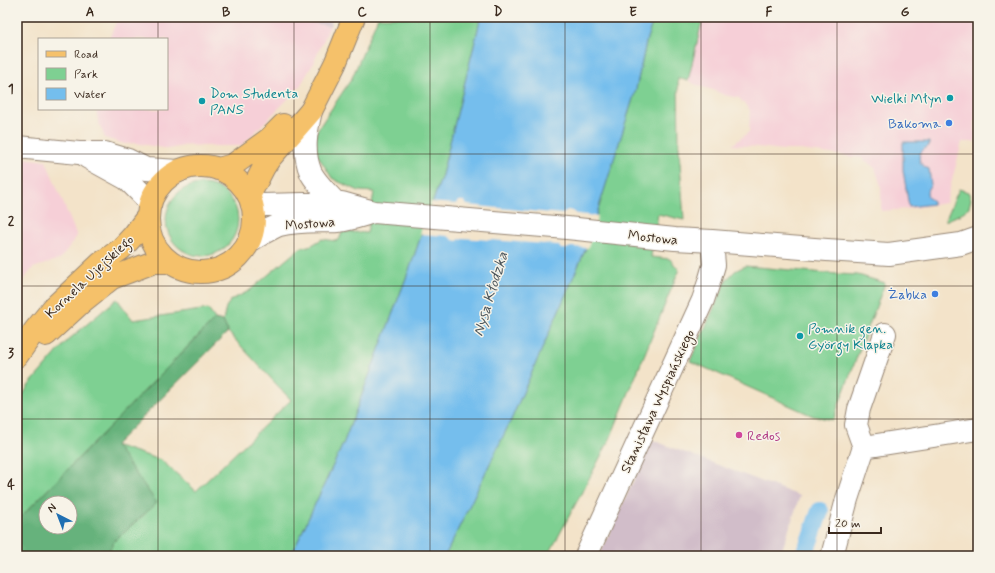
<svg xmlns="http://www.w3.org/2000/svg" width="995" height="573" viewBox="0 0 995 573" font-family="Mynerve,sans-serif">
  <style>
    .built { fill: #f6cfd7 }
    .industrial { fill: #d1bdc9 }
    .green { fill: #7ed092; stroke: #5c7d58 }
    .forest { fill: #66b27c; stroke: #506e4d; fill-rule: evenodd }
    .water { fill: #74beed; stroke: #587486 }
    .pier { fill: #f3e3c9 }
    .lines { fill: none; stroke-linecap: round; stroke-linejoin: round }
    .canal { stroke: #74beed; stroke-width: 18 }
    .minor-casing { stroke: #978674; stroke-width: 24 }
    .major-casing { stroke: #978674; stroke-width: 24 }
    .minor { stroke: #fff; stroke-width: 22 }
    .major { stroke: #f5c16b; stroke-width: 22 }
    .grid { fill: none; stroke: #3b2a1e; stroke-width: 1; stroke-opacity: 0.55 }
    .culture-dot { fill: #0f9aa8; stroke: #f7f3e8; stroke-width: 1.5 }
    .shop-dot { fill: #3f7fe0; stroke: #f7f3e8; stroke-width: 1.5 }
    .hotel-dot { fill: #d1479c; stroke: #f7f3e8; stroke-width: 1.5 }
    .labels { text-anchor: middle; stroke-width: 3; stroke-linejoin: round; paint-order: stroke }
    .culture-label { font-size: 14px; fill: #0d838f; stroke: #f7f3e8; text-anchor: start }
    .shop-label { font-size: 14px; fill: #366cbe; stroke: #f7f3e8; text-anchor: end }
    .street-label { font-size: 14px; fill: #3b2a1e; stroke: #f7f3e8 }
    .hotel-label { font-size: 14px; fill: #b23c85; stroke: #f7f3e8; text-anchor: start }
    .water-label { font-size: 15px; font-style: italic; fill: #4c565c; stroke: #f7f3e8 }
    .neatline { fill: none; stroke: #3b2a1e; stroke-width: 1.5 }
    .grid-label { font-size: 13px; text-anchor: middle; font-weight: bold; fill: #3b2a1e }
  </style>
  <rect width="100%" height="100%" fill="#f7f3e8"/>
  <filter id="ink" filterUnits="userSpaceOnUse"><feTurbulence type="fractalNoise" baseFrequency=".025" numOctaves="2"/><feDisplacementMap in="SourceGraphic" scale="8" xChannelSelector="R" yChannelSelector="G"/><feConvolveMatrix kernelMatrix="1 2 1 2 8 2 1 2 1" color-interpolation-filters="sRGB"/></filter>
  <filter id="wash" filterUnits="userSpaceOnUse"><feTurbulence type="fractalNoise" baseFrequency=".012" numOctaves="4" result="noise"/><feDisplacementMap in="SourceGraphic" scale="16" xChannelSelector="R" yChannelSelector="G"/><feGaussianBlur stdDeviation="0.9" result="paint"/><feColorMatrix in="noise" values="0 0 0 0 0 0 0 0 0 0 0 0 0 0 0 0 0 1.4 0 .05"/><feComposite in="paint" operator="in"/></filter>
  <g filter="url(#wash)">
    <rect width="100%" height="100%" fill="#f3e3c9"/>
    <!-- built -->
    <path class="built" d="M118 17H273L330 26 313 64 300 86 294 91 288 99 241 146H200L188 145 168 149 136 143 125 144 105 138 98 121 96 109H167V39H109Z
      M703 17H978V66L975 69V142H962L946 203 908 209 881 211V186L875 168 862 158 801 150H784L748 146 732 145 749 132 750 110 739 98 724 95 713 90 699 86 688 81Z
      M17 157 46 161 77 236 60 259 33 268 17 288Z"/>
    <!-- industrial -->
    <path class="industrial" d="M300 17H333L330 26 300 21Z
      M652 440 800 496 780 556H599Z"/>
    <!-- green -->
    <path class="green" d="M378 17H481L442 175 411 265 344 442 291 556H106L115 540 157 503 114 445 161 460 196 491 291 400 228 332 223 321 226 307 231 300 249 291 300 248 312 245 322 239 337 241 340 238 342 232H352L367 233 374 192 359 191 337 181 332 178 318 156 314 155 316 132 352 78Z
      M654 17H703L688 81 678 78 679 147 684 220 658 214 651 257 670 259 679 270 610 439 548 556H445L511 420 586 248 636 89 647 38Z
      M166 220a36 36 0 1 1 72 0a36 36 0 1 1-72 0Z
      M959 189 968 192 971 199 969 207 961 214 945 221Z
      M745 266 837 274 858 275 885 283 833 420 813 416 690 361 727 279 735 271Z
      M117 299 133 320 208 309 215 319 21 517 17 524V404L29 385 67 341Z"/>
    <!-- forest -->
    <path class="forest" d="M215 319 223 321 228 332 115 445 157 503 115 540 106 556H17V524L21 517ZM46 503H70V527H46Z"/>
    <!-- water -->
    <path class="water" d="M481 17H654L647 38 636 89 586 248 511 420 445 556H291L344 442 411 265 442 175Z
      M903 142H929V146C916 152 916 164 929 169L931 185C925 190 926 197 933 201V204L909 207 903 170Z"/>
    <!-- pier -->
    <path class="pier" d="M459 201H464L467 205 563 214 567 210 573 211 576 214 598 216 588 248 571 247 566 249H561L558 245 462 238 457 241 453 240 448 236 420 234 431 202 455 204Z"/>
    <g class="lines">
      <!-- canal -->
      <path class="canal" d="M804 556 820 511"/>
    </g>
  </g>
  <g filter="url(#ink)">
    <g class="lines">
      <defs>
        <path id="minor" d="M311 111C306 132 302 152 311 173 317 184 327 193 335 202
          M17 147 79 153H105L128 160 146 169 179 171
          M87 157 127 179 143 195 150 204
          M252 204 263 205 342 203 374 212 567 228 675 239 712 241 827 250 889 254 961 244 978 238
          M249 241C259 236 269 229 279 225 299 220 319 222 338 221 350 220 363 215 374 212
          M864 447 978 429
          M586 556 703 300 709 282 714 265 712 241
          M832 556 847 499 864 447 856 425 859 409 885 334"/>
        <path id="major" d="M148 219a53 53 0 1 1 106 0a53 53 0 1 1-106 0Z
          M218 169 233 165 269 139 283 125
          M249 196 264 167 270 158 311 111 335 64 354 17
          M46 335 82 302 112 278 154 262H170
          M17 356 35 330 53 308 101 263 121 249 133 236 148 216"/>
      </defs>
      <!-- minor casing -->
      <use href="#minor" class="minor-casing"/>
      <!-- major casing -->
      <use href="#major" class="major-casing"/>
      <!-- minor -->
      <use href="#minor" class="minor"/>
      <!-- major -->
      <use href="#major" class="major"/>
    </g>
  </g>
  <!-- grid -->
  <path class="grid" d="M158 17V39M294 17V556M430 17V556M565 17V556M701 17V556M837 17V556M158 109V556M17 154H978M17 286H978M17 419H978"/>
  <!-- markers -->
  <g class="culture-dot">
    <circle cx="950" cy="98" r="4"/>
    <circle cx="202" cy="101" r="4"/>
    <circle cx="800" cy="336" r="4"/>
  </g>
  <g class="shop-dot">
    <circle cx="949" cy="123" r="4"/>
    <circle cx="935" cy="294" r="4"/>
  </g>
  <circle class="hotel-dot" cx="739" cy="435" r="4"/>
  <g class="labels">
    <!-- culture labels -->
    <g class="culture-label">
      <text x="210" y="98">Dom Studenta<tspan x="210" dy="16">PANS</tspan></text>
      <text x="942" y="103" text-anchor="end">Wielki Młyn</text>
      <text x="808" y="333">Pomnik gen.<tspan x="808" dy="16">György Klapka</tspan></text>
    </g>
    <!-- shop labels -->
    <g class="shop-label">
      <text x="941" y="128">Bakoma</text>
      <text x="927" y="299">Żabka</text>
    </g>
    <!-- street labels -->
    <g class="street-label">
      <text transform="translate(310 223) rotate(-5)" y="5">Mostowa</text>
      <text transform="translate(653 237) rotate(6)" y="5">Mostowa</text>
      <text transform="translate(89 276) rotate(-43)" y="5">Kornela Ujejskiego</text>
      <text transform="translate(657 401) rotate(-65)" y="5">Stanisława Wyspiańskiego</text>
    </g>
    <!-- hotel labels -->
    <g class="hotel-label">
      <text x="747" y="440">Redos</text>
    </g>
    <!-- water labels -->
    <g class="water-label">
      <text transform="translate(490 294) rotate(-73)" y="5">Nysa Kłodzka</text>
    </g>
  </g>
  <!-- margin -->
  <rect width="995" height="573" fill="none" stroke="#f7f3e8" stroke-width="44"/>
  <!-- legend -->
  <rect x="38" y="38" width="130" height="72" fill="#f7f3e8" stroke="#aca397"/>
  <rect x="46" y="51" width="20" height="6" fill="#f5c16b" stroke="#aca397"/>
  <text x="74" y="58" font-size="12" fill="#3b2a1e">Road</text>
  <rect x="46" y="68" width="20" height="12" fill="#7ed092" stroke="#aca397"/>
  <text x="74" y="78" font-size="12" fill="#3b2a1e">Park</text>
  <rect x="46" y="88" width="20" height="12" fill="#74beed" stroke="#aca397"/>
  <text x="74" y="98" font-size="12" fill="#3b2a1e">Water</text>
  <!-- north arrow -->
  <g transform="translate(58 515) rotate(318)"><circle r="19" fill="#f7f3e8" stroke="#aca397"/>
  <path d="M0-3L7 15L0 10L-7 15Z" fill="#1f6fb2"/>
  <text y="-6" font-size="11" font-weight="bold" text-anchor="middle" fill="#3b2a1e">N</text>
  </g>
  <!-- scale -->
  <path d="M829 527v6h52v-6" fill="none" stroke="#3b2a1e" stroke-width="2"/>
  <text x="835" y="527" font-size="12" fill="#3b2a1e" stroke="#f7f3e8" stroke-width="3" paint-order="stroke">20 m</text>
  <rect x="22" y="22" width="951" height="529" class="neatline"/>
  <g class="grid-label">
    <text x="90" y="16">A</text>
    <text x="226" y="16">B</text>
    <text x="362" y="16">C</text>
    <text x="498" y="16">D</text>
    <text x="633" y="16">E</text>
    <text x="769" y="16">F</text>
    <text x="905" y="16">G</text>
    <text x="11" y="93">1</text>
    <text x="11" y="225">2</text>
    <text x="11" y="357">3</text>
    <text x="11" y="489">4</text>
  </g>
</svg>
